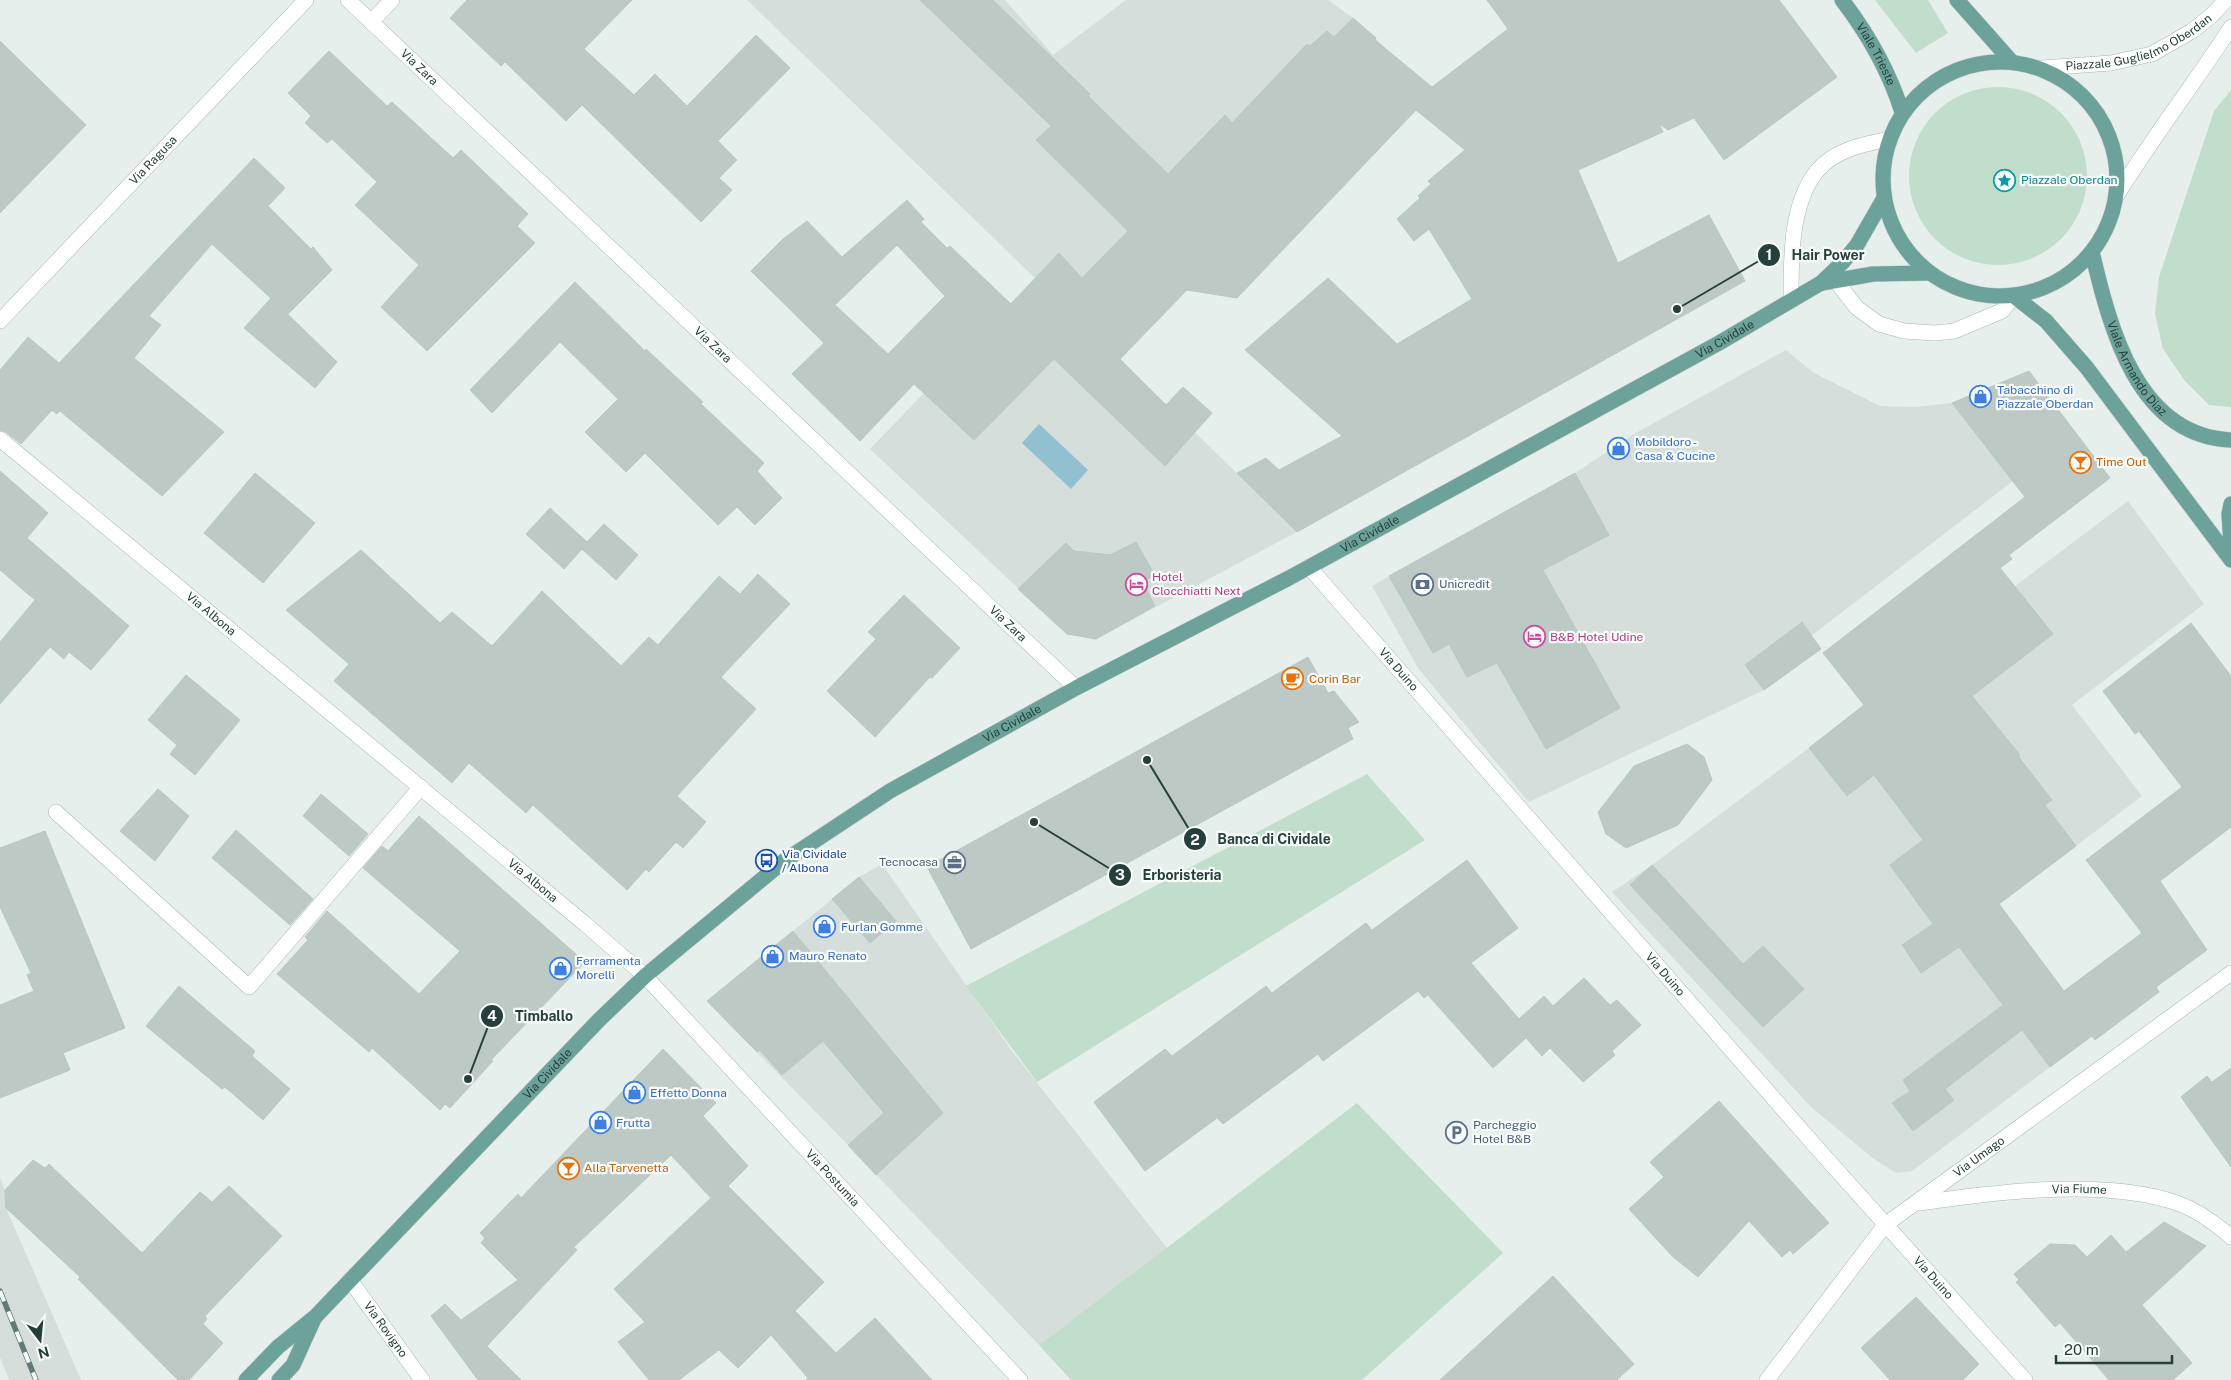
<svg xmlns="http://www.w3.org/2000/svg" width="2231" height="1380" viewBox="0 0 2231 1380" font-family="'Public Sans',sans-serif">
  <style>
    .built { fill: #d5dedb }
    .green { fill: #c1decc }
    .water { fill: #91c0d1 }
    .building { fill: #bcc9c5; stroke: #b9c8c3; fill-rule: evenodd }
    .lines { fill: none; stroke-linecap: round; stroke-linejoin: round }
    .minor-casing { stroke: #a8b7b4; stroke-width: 16 }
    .major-casing { stroke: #c2cac8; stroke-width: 16 }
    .minor { stroke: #fff; stroke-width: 15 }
    .major { stroke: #6da29a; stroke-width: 15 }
    .rail-casing { stroke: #607b77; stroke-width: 5.5 }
    .rail { stroke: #f7fbf9; stroke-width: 4; stroke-dasharray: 11; stroke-linecap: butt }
    .labels { text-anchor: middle; stroke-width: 4.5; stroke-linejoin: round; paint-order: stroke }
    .street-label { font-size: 12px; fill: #25403c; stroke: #f7fbf9 }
    .culture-label { font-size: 12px; fill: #0d838f; stroke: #f7fbf9; text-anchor: start }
    .shop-label { font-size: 12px; fill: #366cbe; stroke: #f7fbf9; text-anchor: start }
    .food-label { font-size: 12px; fill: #c56008; stroke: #f7fbf9; text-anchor: start }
    .hotel-label { font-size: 12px; fill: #b23c85; stroke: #f7fbf9; text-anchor: start }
    .service-label { font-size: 12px; fill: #4e5e75; stroke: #f7fbf9; text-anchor: start }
    .transit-label { font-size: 12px; fill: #164399; stroke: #f7fbf9; text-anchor: start }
    .leader { fill: none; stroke: #25403c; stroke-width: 2 }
    .callout-dot { fill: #25403c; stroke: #f7fbf9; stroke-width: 2 }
    .mark-label { font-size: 15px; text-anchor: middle; font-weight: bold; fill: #fff }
    .callout-label { font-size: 14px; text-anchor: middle; font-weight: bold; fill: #25403c; stroke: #f7fbf9; stroke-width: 4.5; stroke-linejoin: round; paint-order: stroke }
  </style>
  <rect width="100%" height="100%" fill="#e6efec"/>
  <!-- built -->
  <path class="built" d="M747 0H1005L1053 55 1126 0H1328L1353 18 1391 53 1096 336 1297 532 1096 639 1067 634 870 449 1035 278Z
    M1786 350 1814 373 1880 406 1915 407 1952 403 2013 481 1811 636 1801 622 1745 665 1764 690 1529 802 1418 668 1372 586 1575 473 1634 434Z
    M2128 501 2204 604 2072 705 2142 796 1953 939 2050 1067 1912 1171 1896 1173 1874 1159 1811 1107 1612 892 1652 865 1809 748 2015 586Z
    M882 864 1012 1051 1167 1248 1039 1345 848 1145 707 1001 859 877Z
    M0 1177 5 1190 6 1208 81 1380H9L0 1357Z"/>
  <!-- green -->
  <path class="green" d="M1875 0H1928L1948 33 1916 53Z
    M1909 176a89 89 0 1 1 178 0a89 89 0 1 1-178 0Z
    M2231 90V407L2209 405 2185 381 2163 349 2155 314 2159 277 2214 111Z
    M1367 774 1425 840 1037 1082 966 986Z
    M1357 1103 1503 1253 1362 1380H1071L1039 1345Z"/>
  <!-- water -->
  <path class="water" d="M1039 424 1088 470 1071 489 1022 443Z"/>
  <!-- building -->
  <path class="building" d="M467 0H632L584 49 634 95 655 74 687 106 756 35 790 68 718 141 737 160 719 178 732 190 701 222 582 105 566 121 505 62 501 66 450 18Z
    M920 0H993L1090 94 1088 96 1168 174 1225 115 1232 123 1307 44 1310 46 1327 31 1334 37 1353 18 1376 38 1375 40 1432 87 1508 29 1487 0H1779L1837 77 1724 160 1694 118 1668 130 1659 124 1663 132 1578 170 1618 263 1709 215 1745 281 1297 532 1237 473 1266 458 1279 470 1342 436 1245 350 1328 278 1397 344 1472 299 1429 229 1414 241 1397 219 1420 198 1418 196 1431 184 1428 181 1465 150 1416 110 1237 298 1187 290 1120 359 1166 405 1183 387 1212 413 1165 466 1054 359 974 440 914 384 860 441 792 374 824 343 751 271 783 239 807 221 842 257 907 200 924 219 921 222 947 248 950 246 1011 304 1059 253 1082 278 1128 231 1036 140 1051 126ZM897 245 945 296 888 354 835 305Z
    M0 41 86 125 0 213Z
    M329 51 387 106 392 102 453 158 461 150 528 214 517 226 535 243 427 351 381 307 419 265 355 205 377 182 332 139 327 143 305 123 311 116 288 93Z
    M254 158 285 188 268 206 311 249 313 247 332 270 288 314 212 244 149 316 161 325 134 358 224 432 162 496 60 411 57 414 52 410 21 444 6 432 0 430V370L28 337 59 363Z
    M575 282 645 351 646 349 703 402 701 404 764 463 757 471 782 498 755 525 737 507 718 525 645 453 626 472 585 432 618 399 560 342 492 413 470 390Z
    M271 298 337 362 315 388 244 328Z
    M2029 371 2110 478 2009 555 2012 559 2000 568 2053 634 1972 696 2020 755 2018 756 2052 800 2045 805 2076 846 1999 904 2064 991 2142 933 2086 860 2182 787 2139 731 2135 734 2103 691 2191 623 2231 676V827L2160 881 2207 950 2156 987 2159 992 2095 1040 2092 1036 2050 1067 2022 1030 1945 1089 1954 1100 1913 1131 1892 1103 1910 1091 1903 1080 2003 1005 1959 947 1921 973 1902 945 1933 924 1890 865 1923 840 1874 775 1847 796 1809 748 1864 705 1823 653 2025 497 1952 403Z
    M0 471 48 513 27 538 129 626 91 670 69 652 64 659 50 647 0 704V642L35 600 0 570Z
    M255 473 315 523 263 583 204 533Z
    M1575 473 1609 535 1543 570 1620 708 1546 749 1497 663 1467 677 1449 644 1433 653 1389 576Z
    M550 508 587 542 604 524 638 555 616 580 582 549 564 569 526 534Z
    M1136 542 1155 575 1142 582 1155 606 1096 639 1067 634 1018 589 1066 543 1074 551 1110 555Z
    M361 550 440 623 452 612 492 646 542 591 621 666 649 637 658 645 719 576 740 594 758 574 790 604 721 677 756 709 677 796 706 822 683 848 676 842 649 872 646 869 627 890 533 805 526 813 469 763 452 783 334 681 349 664 286 610Z
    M904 595 960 648 932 678 930 677 875 737 827 691 876 639 868 632Z
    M1802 622 1821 649 1764 690 1745 665Z
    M1308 657 1328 693 1334 691 1359 722 1348 728 1353 739 971 949 927 867Z
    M186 675 240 720 195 775 170 754 177 745 148 720Z
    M1687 744 1704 757 1712 780 1678 825 1626 848 1606 834 1598 812 1634 766Z
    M158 789 189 816 155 861 120 831Z
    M321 794 368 834 349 856 303 816Z
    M419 816 585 962 491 1060 493 1061 450 1108 445 1104 440 1110 372 1048 369 1052 277 974 308 940 305 937 327 911 419 994 460 951 363 868 382 846 388 851Z
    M236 830 313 899 290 925 212 858Z
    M45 831 125 1028 63 1053 70 1070 0 1098V1005L34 991 27 975 31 973 0 907V848Z
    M1467 860 1518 928 1471 963 1519 1019 1544 996 1553 1006 1584 978 1610 1005 1617 1000 1641 1025 1612 1051 1615 1055 1583 1082 1550 1048 1542 1056 1526 1038 1493 1068 1428 995 1424 998 1418 991 1323 1061 1318 1054 1223 1124 1217 1118 1145 1171 1094 1102 1165 1049 1172 1056 1266 986 1272 993 1366 923 1372 930Z
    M1652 865 1743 964 1763 946 1804 989 1763 1027 1630 885Z
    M859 877 896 921 870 943 832 899Z
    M793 931 943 1113 876 1175 848 1145 884 1113 823 1041 782 1075 760 1050 757 1052 707 1001Z
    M179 986 255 1051 252 1056 290 1089 263 1120 225 1087 222 1089 146 1026Z
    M663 1049 716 1103 703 1116 748 1166 728 1186 824 1282 795 1311 836 1353 875 1318 932 1380H806L808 1378 771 1335 738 1368 719 1350 679 1380H649L618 1342 645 1322 614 1289 711 1198 671 1155 574 1247 577 1250 487 1346 521 1380H478L431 1316 445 1304 461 1320 518 1280 481 1243 485 1238 480 1233 518 1194 521 1198Z
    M2231 1068V1167L2181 1097 2207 1076 2212 1082Z
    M1719 1101 1829 1223 1793 1254 1790 1250 1782 1257 1749 1221 1698 1277 1672 1256 1629 1209 1664 1177 1650 1162Z
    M33 1160 45 1168 49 1164 142 1253 200 1192 212 1202 229 1186 282 1236 205 1316 207 1319 203 1324 223 1343 189 1380H178L78 1279 80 1277 6 1208 5 1190Z
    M2164 1222 2206 1246 2142 1305 2192 1363 2173 1380H2109L2060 1323 2055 1327 2016 1282 2019 1280 2014 1274 2050 1244 2075 1245 2087 1257 2111 1235 2126 1252Z
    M1553 1276 1634 1364 1617 1380H1440Z
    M1916 1297 1979 1364 1963 1380H1890L1861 1348Z"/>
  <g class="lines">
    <defs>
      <g id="minor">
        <path id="s1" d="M348 0 1076 688"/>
        <path d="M371 22 392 0"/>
        <path id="s2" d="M2042 68 2111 63 2152 54 2192 31 2211 16 2226 0"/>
        <path d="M2117 195C2153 137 2194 84 2231 27"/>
        <path d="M1835 280 1857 308 1879 324 1904 331 1935 333 1954 331 2002 311 2014 296"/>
        <path d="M1791 301C1791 260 1790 204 1817 171 1834 150 1864 144 1889 139"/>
        <path id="s3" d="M0 321 306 0"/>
        <path id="s4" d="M0 439 584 923 645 976 1020 1380"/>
        <path id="s5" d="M1309 567 1817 1148 2025 1380"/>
        <path d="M56 812 249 987 421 787"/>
        <path id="s6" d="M1920 1203C1996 1192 2103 1178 2177 1203 2197 1210 2215 1223 2231 1237"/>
        <path id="s7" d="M350 1280 422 1380"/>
        <path id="s8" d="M1767 1380 1885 1225 2231 973"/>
      </g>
      <g id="major">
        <path id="s9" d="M1842 0C1868 34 1889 71 1902 112"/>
        <path d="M1957 0 2011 61"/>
        <circle cx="2000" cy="179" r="117"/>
        <path id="s10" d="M2092 252C2110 328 2137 436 2231 440"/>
        <path d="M1822 283 1873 274 1929 273"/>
        <path d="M2014 296 2046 321 2087 368 2231 560"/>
        <path d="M2231 504 2229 514 2231 545"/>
        <path id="s11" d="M246 1380 278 1347 316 1316 599 1020 645 976 784 861 890 791 1076 688 1289 578 1719 343 1821 283 1843 262 1857 245 1884 198"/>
        <path d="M279 1380 293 1365 314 1319"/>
      </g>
    </defs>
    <!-- minor casing -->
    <use href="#minor" class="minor-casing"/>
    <!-- major casing -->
    <use href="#major" class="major-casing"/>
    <!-- minor -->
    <use href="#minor" class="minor"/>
    <!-- major -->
    <use href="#major" class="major"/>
    <defs>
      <path id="rail" d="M0 1291 36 1380"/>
    </defs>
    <!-- rail casing -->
    <use href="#rail" class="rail-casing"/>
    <!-- rail -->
    <use href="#rail" class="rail"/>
  </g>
  <!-- icons -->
  <defs>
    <symbol id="sight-ring" viewBox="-11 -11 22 22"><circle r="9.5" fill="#f7fbf9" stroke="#0f9aa8" stroke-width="1.5"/><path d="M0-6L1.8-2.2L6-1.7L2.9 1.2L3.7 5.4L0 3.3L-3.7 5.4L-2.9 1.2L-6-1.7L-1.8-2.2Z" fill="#0f9aa8"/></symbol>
    <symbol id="shop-ring" viewBox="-11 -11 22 22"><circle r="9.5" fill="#f7fbf9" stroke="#3f7fe0" stroke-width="1.5"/><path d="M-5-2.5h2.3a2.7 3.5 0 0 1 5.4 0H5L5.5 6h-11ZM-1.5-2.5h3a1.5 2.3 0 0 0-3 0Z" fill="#3f7fe0"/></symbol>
    <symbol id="bar-ring" viewBox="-11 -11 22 22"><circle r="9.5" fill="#f7fbf9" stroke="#e8710a" stroke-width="1.5"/><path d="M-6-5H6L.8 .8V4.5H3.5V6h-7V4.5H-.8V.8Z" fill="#e8710a"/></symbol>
    <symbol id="hotel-ring" viewBox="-11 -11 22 22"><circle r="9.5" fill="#f7fbf9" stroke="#d1479c" stroke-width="1.5"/><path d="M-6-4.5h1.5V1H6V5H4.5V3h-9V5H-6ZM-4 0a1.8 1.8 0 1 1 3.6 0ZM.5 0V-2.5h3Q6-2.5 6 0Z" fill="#d1479c"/></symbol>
    <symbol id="bank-ring" viewBox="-11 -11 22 22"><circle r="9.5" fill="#f7fbf9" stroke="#5c6f8a" stroke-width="1.5"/><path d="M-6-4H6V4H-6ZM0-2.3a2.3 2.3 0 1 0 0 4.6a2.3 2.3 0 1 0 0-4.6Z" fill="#5c6f8a"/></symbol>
    <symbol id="cafe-ring" viewBox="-11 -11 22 22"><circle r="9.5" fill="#f7fbf9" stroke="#e8710a" stroke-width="1.5"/><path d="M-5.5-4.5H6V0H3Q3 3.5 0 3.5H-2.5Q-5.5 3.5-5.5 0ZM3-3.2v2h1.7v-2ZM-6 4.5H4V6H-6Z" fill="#e8710a"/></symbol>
    <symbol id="bus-ring" viewBox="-11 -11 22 22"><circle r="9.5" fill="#f7fbf9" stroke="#1a4fb4" stroke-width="1.5"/><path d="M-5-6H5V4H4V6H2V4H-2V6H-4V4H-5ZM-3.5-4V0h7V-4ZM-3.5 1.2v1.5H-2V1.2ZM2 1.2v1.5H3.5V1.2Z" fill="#1a4fb4"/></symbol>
    <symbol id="office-ring" viewBox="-11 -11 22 22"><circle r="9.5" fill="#f7fbf9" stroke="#5c6f8a" stroke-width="1.5"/><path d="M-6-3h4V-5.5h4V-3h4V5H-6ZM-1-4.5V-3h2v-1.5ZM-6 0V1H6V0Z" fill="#5c6f8a"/></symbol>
    <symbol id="parking-ring" viewBox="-11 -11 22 22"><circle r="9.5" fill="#f7fbf9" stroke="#5c6f8a" stroke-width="1.5"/><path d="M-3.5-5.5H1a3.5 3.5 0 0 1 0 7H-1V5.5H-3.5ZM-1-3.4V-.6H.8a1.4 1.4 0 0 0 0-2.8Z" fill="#5c6f8a"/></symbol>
  </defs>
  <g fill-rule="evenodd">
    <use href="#sight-ring" x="1992" y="168" width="25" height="25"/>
    <use href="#shop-ring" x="1968" y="384" width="25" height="25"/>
    <use href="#shop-ring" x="1606" y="436" width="25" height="25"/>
    <use href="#bar-ring" x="2068" y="450" width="25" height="25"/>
    <use href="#hotel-ring" x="1124" y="572" width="25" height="25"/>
    <use href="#bank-ring" x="1410" y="572" width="25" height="25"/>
    <use href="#hotel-ring" x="1522" y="624" width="25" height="25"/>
    <use href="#cafe-ring" x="1280" y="666" width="25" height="25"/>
    <use href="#bus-ring" x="754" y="848" width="25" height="25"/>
    <use href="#office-ring" x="942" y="850" width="25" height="25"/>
    <use href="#shop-ring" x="812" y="914" width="25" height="25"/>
    <use href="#shop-ring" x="760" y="944" width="25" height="25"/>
    <use href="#shop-ring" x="548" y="956" width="25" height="25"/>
    <use href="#shop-ring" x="622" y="1080" width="25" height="25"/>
    <use href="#shop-ring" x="588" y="1110" width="25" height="25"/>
    <use href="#parking-ring" x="1444" y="1120" width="25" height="25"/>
    <use href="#bar-ring" x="556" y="1156" width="25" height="25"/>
  </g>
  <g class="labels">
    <!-- street labels -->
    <g class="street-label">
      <text dy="4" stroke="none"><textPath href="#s2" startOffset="102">Piazzale Guglielmo Oberdan</textPath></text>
      <text dy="4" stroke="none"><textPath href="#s9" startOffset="64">Viale Trieste</textPath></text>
      <text dy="4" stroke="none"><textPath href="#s1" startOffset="98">Via Zara</textPath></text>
      <text dy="4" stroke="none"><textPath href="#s3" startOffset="222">Via Ragusa</textPath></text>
      <text dy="4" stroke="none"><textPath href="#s11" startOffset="1825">Via Cividale</textPath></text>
      <text dy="4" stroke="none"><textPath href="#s1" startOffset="502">Via Zara</textPath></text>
      <text dy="4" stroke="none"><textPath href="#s10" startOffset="126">Viale Armando Diaz</textPath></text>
      <text dy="4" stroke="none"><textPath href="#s11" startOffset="1420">Via Cividale</textPath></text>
      <text dy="4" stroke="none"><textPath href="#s4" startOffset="274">Via Albona</textPath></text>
      <text dy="4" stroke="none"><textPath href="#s1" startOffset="908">Via Zara</textPath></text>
      <text dy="4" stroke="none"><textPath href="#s5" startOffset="136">Via Duino</textPath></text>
      <text dy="4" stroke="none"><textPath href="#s11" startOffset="1015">Via Cividale</textPath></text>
      <text dy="4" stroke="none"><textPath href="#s4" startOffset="692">Via Albona</textPath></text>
      <text dy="4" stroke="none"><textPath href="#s5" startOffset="541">Via Duino</textPath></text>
      <text dy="4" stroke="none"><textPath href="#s11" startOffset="430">Via Cividale</textPath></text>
      <text dy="4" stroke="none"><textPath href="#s8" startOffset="311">Via Umago</textPath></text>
      <text dy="4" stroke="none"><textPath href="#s4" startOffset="1115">Via Postumia</textPath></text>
      <text dy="4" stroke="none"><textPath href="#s6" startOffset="160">Via Fiume</textPath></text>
      <text dy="4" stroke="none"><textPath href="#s5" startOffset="946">Via Duino</textPath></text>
      <text dy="4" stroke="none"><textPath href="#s7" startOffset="61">Via Rovigno</textPath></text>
    </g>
    <!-- culture labels -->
    <g class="culture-label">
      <text x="2021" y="184">Piazzale Oberdan</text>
    </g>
    <!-- shop labels -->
    <g class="shop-label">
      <text x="1997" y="394">Tabacchino di<tspan x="1997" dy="14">Piazzale Oberdan</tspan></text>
      <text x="1635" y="446">Mobildoro -<tspan x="1635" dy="14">Casa &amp; Cucine</tspan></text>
      <text x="841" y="931">Furlan Gomme</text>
      <text x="789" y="960">Mauro Renato</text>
      <text x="576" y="965">Ferramenta<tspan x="576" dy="14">Morelli</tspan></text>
      <text x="650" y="1097">Effetto Donna</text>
      <text x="616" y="1127">Frutta</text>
    </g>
    <!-- food labels -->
    <g class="food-label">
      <text x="2096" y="466">Time Out</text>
      <text x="1309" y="683">Corin Bar</text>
      <text x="584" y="1172">Alla Tarvenetta</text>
    </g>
    <!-- hotel labels -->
    <g class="hotel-label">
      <text x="1152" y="581">Hotel<tspan x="1152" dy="14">Clocchiatti Next</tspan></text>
      <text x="1550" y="641">B&amp;B Hotel Udine</text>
    </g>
    <!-- service labels -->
    <g class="service-label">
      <text x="1439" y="588">Unicredit</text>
      <text x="938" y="866" text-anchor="end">Tecnocasa</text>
      <text x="1473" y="1129">Parcheggio<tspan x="1473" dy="14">Hotel B&amp;B</tspan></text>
    </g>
    <!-- transit labels -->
    <g class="transit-label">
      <text x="782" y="858">Via Cividale<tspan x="782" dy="14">/ Albona</tspan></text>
    </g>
  </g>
  <!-- callouts -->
  <path class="leader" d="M1677 309L1769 255M1147 760L1195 839M1034 822L1120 875M468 1079L492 1016"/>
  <g class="callout-dot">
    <circle cx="1677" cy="309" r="5"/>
    <circle cx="1147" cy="760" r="5"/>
    <circle cx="1034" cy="822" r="5"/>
    <circle cx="468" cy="1079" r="5"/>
    <circle cx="1769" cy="255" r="12"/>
    <circle cx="1195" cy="839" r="12"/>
    <circle cx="1120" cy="875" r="12"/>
    <circle cx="492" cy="1016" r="12"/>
  </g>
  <g class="mark-label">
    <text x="1769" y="260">1</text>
    <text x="1195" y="845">2</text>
    <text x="1120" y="880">3</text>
    <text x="492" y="1021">4</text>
  </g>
  <g class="callout-label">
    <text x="1828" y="260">Hair Power</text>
    <text x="1274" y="844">Banca di Cividale</text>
    <text x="1182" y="880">Erboristeria</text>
    <text x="544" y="1021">Timballo</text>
  </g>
  <!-- north arrow -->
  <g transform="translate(40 1340) rotate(164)" stroke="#f7fbf9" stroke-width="4" paint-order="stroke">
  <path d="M0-4L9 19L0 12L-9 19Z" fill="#25403c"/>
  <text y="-8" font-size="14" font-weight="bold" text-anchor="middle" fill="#25403c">N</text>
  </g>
  <!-- scale -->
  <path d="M2056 1355v8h116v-8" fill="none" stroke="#25403c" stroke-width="2.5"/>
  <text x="2064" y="1355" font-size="15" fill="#25403c" stroke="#f7fbf9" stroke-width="4" paint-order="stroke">20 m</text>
</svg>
